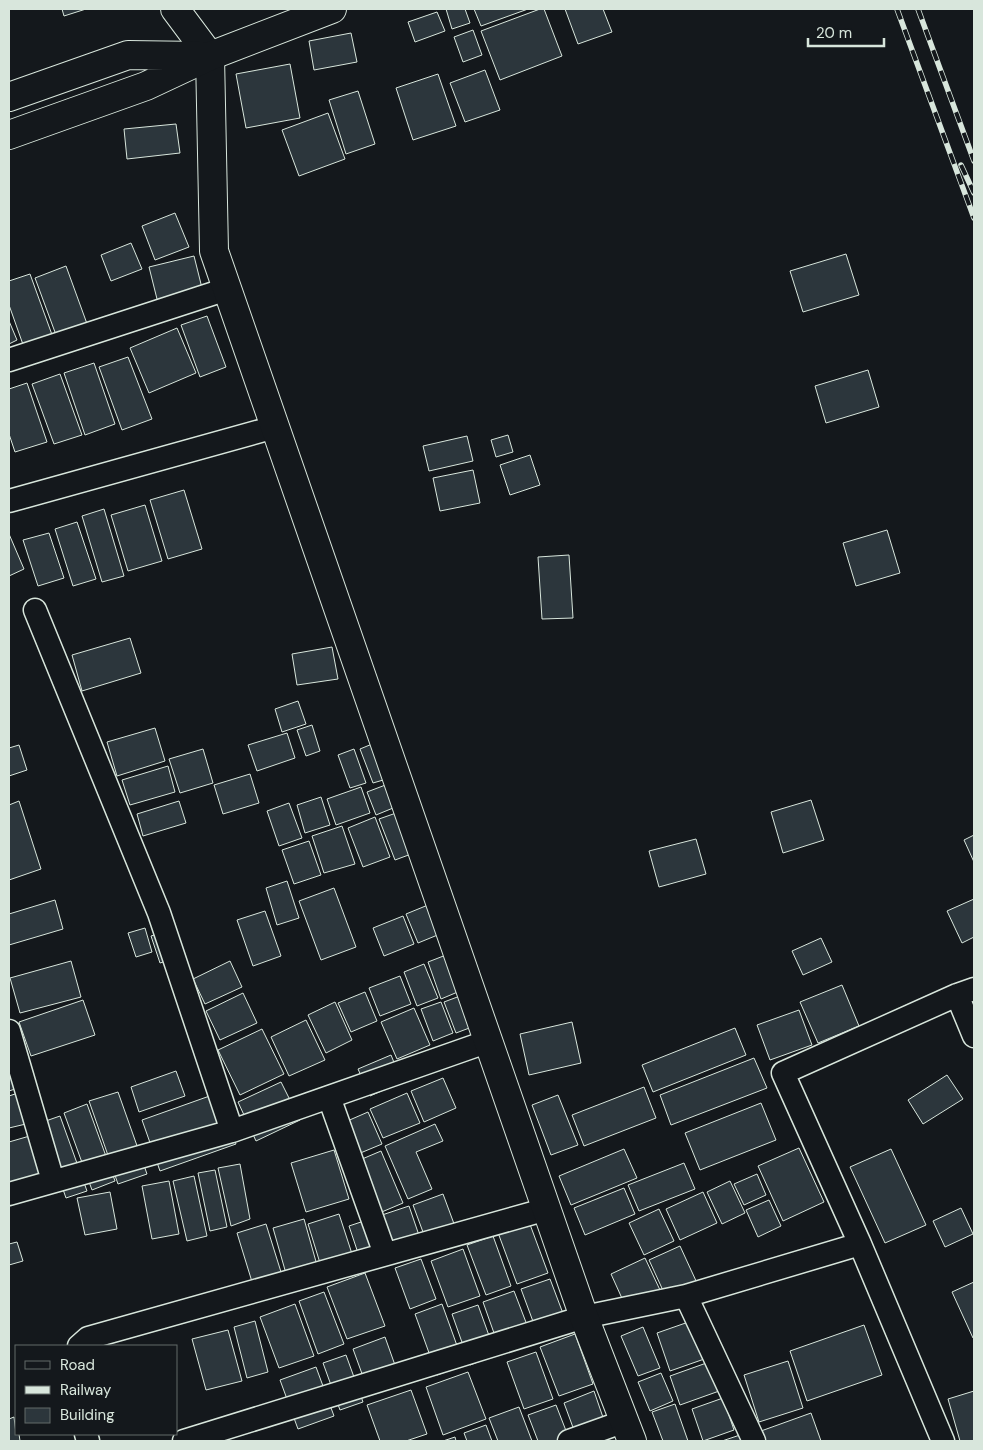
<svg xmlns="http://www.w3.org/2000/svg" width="983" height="1450" viewBox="0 0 983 1450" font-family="'DM Sans',sans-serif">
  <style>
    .building { fill: #2c363c; stroke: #d8e6dc }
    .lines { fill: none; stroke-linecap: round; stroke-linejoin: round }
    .minor-casing { stroke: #d8e6dc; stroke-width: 25 }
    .tertiary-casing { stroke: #d8e6dc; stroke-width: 30 }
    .primary-casing { stroke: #d8e6dc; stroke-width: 30 }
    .minor { stroke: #14181c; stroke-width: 22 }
    .tertiary { stroke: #14181c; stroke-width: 28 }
    .primary { stroke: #14181c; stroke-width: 28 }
    .rail-casing { stroke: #d8e6dc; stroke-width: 5.5 }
    .rail { stroke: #14181c; stroke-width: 4; stroke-dasharray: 11; stroke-linecap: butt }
  </style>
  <rect width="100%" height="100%" fill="#14181c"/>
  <!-- building -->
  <path class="building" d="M62 9H86L64 16Z
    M446 9H465L470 23 452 29Z
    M474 9H528L481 26Z
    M540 9H544L562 56 500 80 481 31Z
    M565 9H603L612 32 578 44Z
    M437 12 445 31 415 42 408 22Z
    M473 30 482 55 463 62 454 37Z
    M351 33 357 62 314 70 309 41Z
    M290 64 300 118 246 128 236 74Z
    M485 70 500 110 465 122 450 83Z
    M438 74 456 126 413 140 396 88Z
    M358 91 375 144 346 154 329 100Z
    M328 113 345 159 299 176 282 130Z
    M176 124 180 153 127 159 124 129Z
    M175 213 189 247 155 260 142 226Z
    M131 243 142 269 111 281 101 255Z
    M846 254 859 295 803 312 790 271Z
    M194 256 203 292 158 303 149 267Z
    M66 266 90 332 59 343 35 278Z
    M30 274 55 343 26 353 9 305V281Z
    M207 316 226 367 200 377 181 325Z
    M9 321 17 340 9 344Z
    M177 328 196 373 149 393 130 348Z
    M128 357 152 419 122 430 99 367Z
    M94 363 115 424 85 435 64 373Z
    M868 370 879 407 826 423 815 386Z
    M60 374 82 435 54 444 32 384Z
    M27 383 47 442 15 452 9 434V389Z
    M508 435 513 452 496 457 491 440Z
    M467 436 473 461 429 471 423 446Z
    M530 455 540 485 510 495 500 465Z
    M473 470 480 503 440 511 433 478Z
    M184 490 202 549 168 559 150 500Z
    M145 505 162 561 128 571 111 515Z
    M104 509 124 576 102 582 82 516Z
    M77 522 96 579 73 586 55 529Z
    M887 530 900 573 856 586 843 543Z
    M49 533 64 578 38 586 23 540Z
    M9 534 24 569 9 576Z
    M569 555 573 618 542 619 538 557Z
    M130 638 141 673 82 691 72 655Z
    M332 647 338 679 297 685 292 654Z
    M298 701 306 724 282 732 275 709Z
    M312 725 320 751 306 756 297 730Z
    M155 728 165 761 117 776 107 742Z
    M287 733 295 758 257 771 248 745Z
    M377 742 390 778 373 783 360 749Z
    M19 745 27 770 9 776V748Z
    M203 749 213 783 180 793 169 759Z
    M354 749 366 783 350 788 338 755Z
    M168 766 175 792 130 805 122 780Z
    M250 774 259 803 223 814 214 785Z
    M388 784 398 806 376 815 367 792Z
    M361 787 370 813 336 825 327 799Z
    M321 797 330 825 305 833 297 805Z
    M811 800 824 840 783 853 771 812Z
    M19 801 41 869 9 880V805Z
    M179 801 186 823 143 836 137 814Z
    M289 803 302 838 279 846 267 811Z
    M399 812 414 853 395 860 379 819Z
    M375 817 390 857 363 867 348 828Z
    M342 826 355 864 324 873 312 836Z
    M974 835V862L964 840Z
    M696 839 706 874 659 887 649 851Z
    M309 841 321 875 294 884 282 850Z
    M287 881 299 918 277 925 266 888Z
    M334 888 356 947 321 960 299 901Z
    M974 899V937L962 943 947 911Z
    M55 900 63 929 9 945V914Z
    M428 905 440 934 418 943 406 914Z
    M265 911 281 956 253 966 237 920Z
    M403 916 414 944 384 956 373 928Z
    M145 928 152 952 136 957 128 933Z
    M170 930 179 957 160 963 151 936Z
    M821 938 832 962 803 975 792 951Z
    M446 955 460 991 441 999 428 962Z
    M71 961 81 997 20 1013 10 978Z
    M230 961 242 987 205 1004 193 979Z
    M424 964 438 998 417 1006 404 972Z
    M400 976 411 1004 380 1016 369 988Z
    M842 985 859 1026 818 1043 800 1002Z
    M365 992 377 1021 351 1032 338 1003Z
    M243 993 257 1023 220 1040 206 1011Z
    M460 996 472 1027 456 1033 444 1002Z
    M83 1000 95 1035 31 1056 19 1022Z
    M335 1002 352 1040 326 1053 308 1015Z
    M441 1002 453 1033 433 1041 421 1009Z
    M414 1008 430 1045 397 1059 381 1022Z
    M799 1010 812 1045 770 1060 757 1025Z
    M306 1020 325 1060 289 1076 271 1037Z
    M572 1022 581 1063 529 1075 520 1034Z
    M735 1028 746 1055 653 1092 642 1065Z
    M262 1029 284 1074 240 1095 218 1050Z
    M391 1055 402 1082 370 1096 358 1069Z
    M9 1056 18 1088 9 1091Z
    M754 1058 767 1088 671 1125 660 1095Z
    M176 1071 185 1096 139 1112 131 1087Z
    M947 1075 963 1099 923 1124 908 1100Z
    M443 1078 456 1108 424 1122 411 1091Z
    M281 1082 300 1120 256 1141 238 1102Z
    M644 1087 656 1118 584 1146 572 1115Z
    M21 1092 30 1123 9 1128V1096Z
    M118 1092 147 1174 118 1184 89 1101Z
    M218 1093 236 1144 160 1171 142 1120Z
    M407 1093 420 1123 383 1138 370 1109Z
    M558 1095 578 1145 551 1155 532 1105Z
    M761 1103 776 1140 700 1170 685 1133Z
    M87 1104 115 1181 92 1190 64 1113Z
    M368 1112 382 1144 358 1154 345 1122Z
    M60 1116 87 1191 66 1198 40 1123Z
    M435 1124 443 1141 416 1152 432 1189 408 1199 385 1146Z
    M33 1135 49 1189 9 1200V1142Z
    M799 1148 824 1202 783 1221 758 1166Z
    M624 1149 637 1178 571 1205 559 1176Z
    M891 1149 926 1225 885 1243 850 1167Z
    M334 1150 349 1199 306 1212 291 1163Z
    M381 1151 403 1203 377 1214 355 1162Z
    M684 1163 695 1189 639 1211 628 1185Z
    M240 1164 250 1219 231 1226 218 1168Z
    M215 1170 227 1227 210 1231 198 1173Z
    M757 1174 766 1195 744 1205 734 1184Z
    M194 1176 207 1236 187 1241 173 1181Z
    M169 1181 179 1234 152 1239 142 1186Z
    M730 1181 745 1213 722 1224 707 1192Z
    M624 1188 635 1214 585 1235 574 1208Z
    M110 1192 117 1229 85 1235 77 1198Z
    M703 1192 717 1223 680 1240 666 1209Z
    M443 1194 460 1240 430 1251 413 1205Z
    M769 1200 781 1226 758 1237 746 1210Z
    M409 1206 423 1247 363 1268 349 1226Z
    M961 1208 973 1234 945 1247 933 1221Z
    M659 1209 674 1241 644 1255 629 1223Z
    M339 1214 356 1266 324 1276 308 1224Z
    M304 1219 322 1283 291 1291 273 1228Z
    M528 1219 548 1273 517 1284 497 1230Z
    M266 1224 286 1288 257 1298 237 1233Z
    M493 1236 511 1286 486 1295 467 1245Z
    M17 1242 23 1261 9 1265V1244Z
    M680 1246 697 1283 666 1297 649 1260Z
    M463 1249 480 1296 448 1307 431 1261Z
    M645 1258 660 1290 625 1305 611 1274Z
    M421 1259 436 1299 410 1309 395 1268Z
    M365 1273 385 1326 347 1339 327 1287Z
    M550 1279 567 1324 538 1335 521 1289Z
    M974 1282V1337L973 1338 952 1292Z
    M514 1291 532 1338 500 1350 483 1302Z
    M324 1292 344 1344 318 1354 299 1301Z
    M295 1304 314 1356 279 1368 260 1317Z
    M442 1304 464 1365 437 1375 415 1314Z
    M478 1305 496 1355 470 1365 452 1314Z
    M697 1319 710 1357 670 1371 657 1333Z
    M255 1321 268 1372 247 1378 234 1327Z
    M864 1325 882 1375 807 1401 790 1351Z
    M643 1327 660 1368 638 1376 621 1336Z
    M228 1330 242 1381 206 1390 192 1339Z
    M575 1334 593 1384 559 1396 540 1347Z
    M385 1337 401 1382 369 1393 353 1349Z
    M536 1352 553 1399 524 1409 507 1362Z
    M346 1355 363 1402 340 1410 323 1363Z
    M712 1361 722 1390 680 1405 670 1376Z
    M788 1361 803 1408 759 1422 744 1375Z
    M316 1367 334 1416 298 1429 280 1380Z
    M468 1372 486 1419 443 1435 426 1387Z
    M661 1373 673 1401 650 1411 638 1382Z
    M411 1390 427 1434 406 1441H380L367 1405Z
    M594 1391 609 1435 578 1441 564 1403Z
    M974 1391V1441H960L948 1399Z
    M723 1398 734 1430 703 1441 692 1409Z
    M675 1404 688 1441H663L652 1412Z
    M556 1405 570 1441H538L528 1415Z
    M519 1407 532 1441H498L489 1418Z
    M811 1413 821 1441H765L761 1431Z
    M14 1417 16 1434H19L20 1441H9V1419Z
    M486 1425 492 1441H467L464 1433Z
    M740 1435 742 1441H722Z
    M455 1437 456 1441H443Z"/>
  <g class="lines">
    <defs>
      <path id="minor" d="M9 360 227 289
        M9 501 275 427
        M35 610 159 913 232 1131
        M957 995 974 1036
        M9 1031 53 1181
        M329 1097 385 1254
        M9 1194 232 1131 489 1041
        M686 1296 754 1441
        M79 1346 88 1338 547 1209
        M86 1434 88 1441
        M184 1441 584 1317 686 1296 860 1244
        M569 1441 625 1421
        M943 1441 860 1244 783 1073 957 995 974 989"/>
      <path id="tertiary" d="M175 9 210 56 214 251 584 1317 632 1441"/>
      <path id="primary" d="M9 97 128 55 202 56
        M9 135 146 86 210 56 332 9"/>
    </defs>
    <!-- minor casing -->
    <use href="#minor" class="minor-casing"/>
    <!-- tertiary casing -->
    <use href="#tertiary" class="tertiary-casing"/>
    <!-- primary casing -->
    <use href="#primary" class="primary-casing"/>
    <!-- minor -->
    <use href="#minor" class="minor"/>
    <!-- tertiary -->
    <use href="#tertiary" class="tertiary"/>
    <!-- primary -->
    <use href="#primary" class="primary"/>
    <defs>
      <path id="rail" d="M897 9 974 218
        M918 9 974 161
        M961 165 974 193"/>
    </defs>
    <!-- rail casing -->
    <use href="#rail" class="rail-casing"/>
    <!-- rail -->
    <use href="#rail" class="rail"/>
  </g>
  <!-- border -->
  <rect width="983" height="1450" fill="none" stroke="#d8e6dc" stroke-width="20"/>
  <!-- legend -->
  <rect x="15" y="1345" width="162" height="90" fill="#14181c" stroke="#626a69"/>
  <rect x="25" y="1361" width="25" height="8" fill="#14181c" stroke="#626a69"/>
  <text x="60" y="1370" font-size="15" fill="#d8e6dc">Road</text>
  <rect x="25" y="1386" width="25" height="8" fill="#d8e6dc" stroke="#626a69"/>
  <text x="60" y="1395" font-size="15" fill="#d8e6dc">Railway</text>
  <rect x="25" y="1408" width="25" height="15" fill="#2c363c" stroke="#626a69"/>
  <text x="60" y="1420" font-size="15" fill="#d8e6dc">Building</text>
  <!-- scale -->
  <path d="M808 38v8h76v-8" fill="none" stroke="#d8e6dc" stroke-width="2.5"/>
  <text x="816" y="38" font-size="15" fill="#d8e6dc" stroke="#14181c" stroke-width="4" paint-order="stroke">20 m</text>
</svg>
